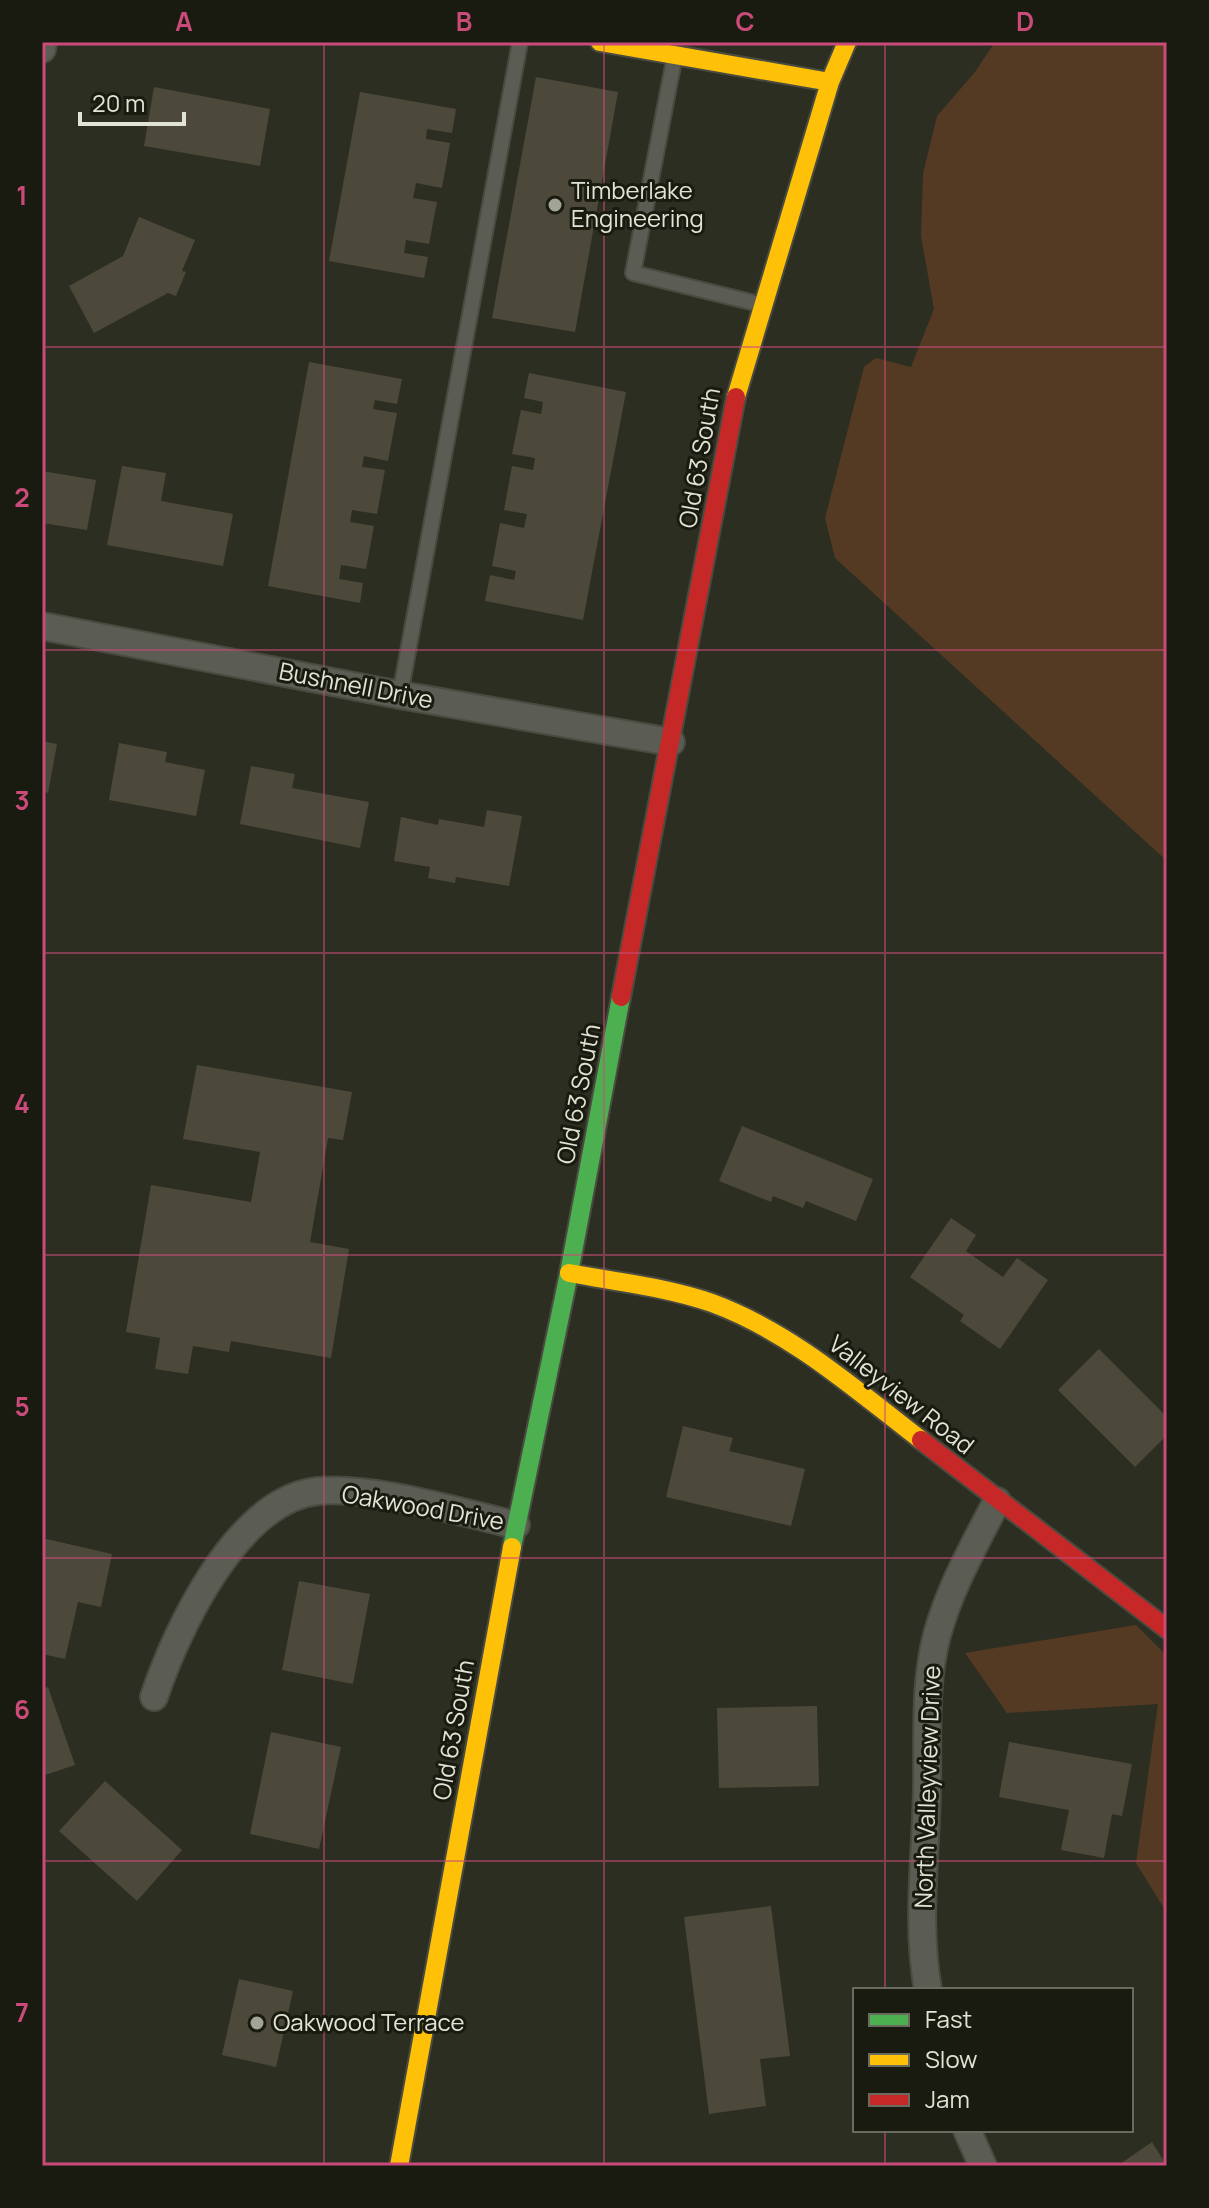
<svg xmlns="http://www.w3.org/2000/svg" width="1209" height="2208" viewBox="0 0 1209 2208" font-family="Manrope,sans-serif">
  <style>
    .green { fill: #553a23 }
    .building { fill: #4c493a }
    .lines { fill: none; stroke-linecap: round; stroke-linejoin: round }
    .lane-casing { stroke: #4a4b40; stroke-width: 18 }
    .street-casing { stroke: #4a4b40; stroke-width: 30 }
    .fast-casing { stroke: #4a4b40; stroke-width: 22 }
    .slow-casing { stroke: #4a4b40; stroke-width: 22 }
    .jam-casing { stroke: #4a4b40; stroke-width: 22 }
    .lane { stroke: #5b5c53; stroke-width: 14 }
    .street { stroke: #5b5c53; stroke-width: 26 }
    .fast { stroke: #4caf50; stroke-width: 18 }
    .slow { stroke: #ffc107; stroke-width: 18 }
    .jam { stroke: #c62828; stroke-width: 18 }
    .grid { fill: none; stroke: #ca4b79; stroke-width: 2; stroke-opacity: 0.55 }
    .poi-dot { fill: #a2a496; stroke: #191b10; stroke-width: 3 }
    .labels { text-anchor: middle; stroke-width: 6; stroke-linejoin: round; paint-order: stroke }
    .poi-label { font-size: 24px; fill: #e1e3d4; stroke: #191b10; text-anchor: start }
    .street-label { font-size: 24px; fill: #e1e3d4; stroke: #191b10 }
    .neatline { fill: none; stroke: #ca4b79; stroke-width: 3 }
    .grid-label { font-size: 26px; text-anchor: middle; font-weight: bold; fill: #ca4b79 }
  </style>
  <rect width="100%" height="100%" fill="#2d2e22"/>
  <!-- green -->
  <path class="green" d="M995 42H1167V861L835 558 825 518 864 367 876 358 911 367 934 309 921 236 923 174 937 116 975 72Z
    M1136 1625 1167 1656V1913L1136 1863 1158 1704 1007 1713 965 1653Z"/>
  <!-- building -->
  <path class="building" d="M536 77 618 92 575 332 492 318Z
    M154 87 270 109 260 166 144 146Z
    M360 92 456 109 452 133 427 129 426 139 450 143 442 188 416 183 413 198 437 202 429 244 406 240 404 253 428 257 424 278 329 261Z
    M139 217 195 240 182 271 186 272 176 296 168 293 94 333 69 286 123 256Z
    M309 362 402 379 397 404 375 400 373 409 397 413 388 461 364 456 362 467 385 470 377 514 352 510 350 522 374 526 366 569 341 565 339 579 363 583 360 603 268 586Z
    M529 373 626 392 583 620 485 601 490 575 514 580 516 571 492 566 500 523 524 528 527 514 504 510 512 466 533 470 535 458 512 454 521 410 541 414 543 402 524 398Z
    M122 466 166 473 161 501 233 514 223 566 107 545Z
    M42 471 96 480 87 530 42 523Z
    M42 741 57 744 48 793 42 791Z
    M119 743 167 752 165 762 205 770 196 816 109 800Z
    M251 766 295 774 292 788 369 802 360 848 240 824Z
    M487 810 522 816 509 886 456 877 455 883 428 878 430 867 394 861 401 817 438 825 439 819 484 827Z
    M197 1065 352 1092 343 1140 328 1138 310 1242 349 1249 331 1358 231 1341 229 1352 193 1346 188 1374 155 1369 160 1338 126 1332 151 1185 251 1202 260 1152 183 1139Z
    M742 1126 873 1179 856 1221 806 1201 803 1208 773 1196 771 1202 719 1181Z
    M951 1218 976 1235 966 1251 1003 1277 1017 1258 1048 1280 1000 1349 960 1321 964 1315 910 1277Z
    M1099 1349 1167 1417V1435L1135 1467 1058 1390Z
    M683 1426 733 1438 729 1451 805 1469 791 1526 666 1497Z
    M42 1538 112 1554 101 1607 78 1602 65 1659 42 1654Z
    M299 1581 370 1594 353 1684 282 1670Z
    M48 1687 75 1765 42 1776V1689Z
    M817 1706 819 1786 719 1788 717 1708Z
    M271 1732 341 1747 319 1849 250 1834Z
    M1009 1742 1132 1764 1122 1816 1112 1814 1104 1858 1061 1850 1069 1810 999 1797Z
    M105 1781 182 1850 137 1901 59 1831Z
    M771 1906 790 2056 760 2059 766 2106 709 2114 684 1917Z
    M239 1979 293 1991 276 2067 222 2055Z
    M1152 2142 1167 2166H1117Z"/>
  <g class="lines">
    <defs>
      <path id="lane" d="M675 55 633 273 759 304
        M400 695 520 42"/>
      <path id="street" d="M42 49 43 42
        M42 626 400 695 671 742
        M154 1697C176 1631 237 1499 318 1491 376 1486 458 1512 516 1525
        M928 1990C916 1923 926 1855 927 1788 928 1738 924 1684 937 1635 950 1587 975 1544 997 1501
        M967 2130 983 2166"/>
      <path id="fast" d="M512 1547 569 1273 621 997"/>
      <path id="slow" d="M600 42 830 82
        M736 397 830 82 847 42
        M569 1273C617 1282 666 1287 712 1303 791 1332 856 1390 921 1440
        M399 2166 512 1547"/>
      <path id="jam" d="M621 997 736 397
        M921 1440 1167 1629"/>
    </defs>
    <!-- lane casing -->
    <use href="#lane" class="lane-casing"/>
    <!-- street casing -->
    <use href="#street" class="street-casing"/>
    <!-- fast casing -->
    <use href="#fast" class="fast-casing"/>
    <!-- slow casing -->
    <use href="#slow" class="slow-casing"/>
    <!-- jam casing -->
    <use href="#jam" class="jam-casing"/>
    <!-- lane -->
    <use href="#lane" class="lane"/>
    <!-- street -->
    <use href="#street" class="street"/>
    <!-- fast -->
    <use href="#fast" class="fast"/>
    <!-- slow -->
    <use href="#slow" class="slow"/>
    <!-- jam -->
    <use href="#jam" class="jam"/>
  </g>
  <!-- grid -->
  <path class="grid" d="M324 42V2166M604 42V2166M885 42V1990M42 347H1167M42 650H1167M42 953H1167M42 1255H1167M42 1558H1167M42 1861H1167M885 2130V2166"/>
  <!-- markers -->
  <g class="poi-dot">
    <circle cx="555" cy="205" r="8"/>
    <circle cx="257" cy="2023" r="8"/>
  </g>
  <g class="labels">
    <!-- poi labels -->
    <g class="poi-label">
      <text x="571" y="199">Timberlake<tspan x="571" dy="28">Engineering</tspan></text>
      <text x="273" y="2031">Oakwood Terrace</text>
    </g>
    <!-- street labels -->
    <g class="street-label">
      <text transform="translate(700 458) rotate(-80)" y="8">Old 63 South</text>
      <text transform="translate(356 686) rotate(11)" y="8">Bushnell Drive</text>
      <text transform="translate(579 1094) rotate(-79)" y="8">Old 63 South</text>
      <text transform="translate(901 1395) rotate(38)" y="8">Valleyview Road</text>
      <text transform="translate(423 1508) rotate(10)" y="8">Oakwood Drive</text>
      <text transform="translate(454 1730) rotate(-80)" y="8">Old 63 South</text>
      <text transform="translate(928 1787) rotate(-88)" y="8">North Valleyview Drive</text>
    </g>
  </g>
  <!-- border -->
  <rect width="1209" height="2208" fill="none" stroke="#191b10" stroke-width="88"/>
  <!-- legend -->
  <rect x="853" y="1988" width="280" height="144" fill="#191b10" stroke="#696b5e" stroke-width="2"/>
  <rect x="869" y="2014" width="40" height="12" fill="#4caf50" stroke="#696b5e" stroke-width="2"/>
  <text x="925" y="2028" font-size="24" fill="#e1e3d4">Fast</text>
  <rect x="869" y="2054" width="40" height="12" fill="#ffc107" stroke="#696b5e" stroke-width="2"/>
  <text x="925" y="2068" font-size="24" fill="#e1e3d4">Slow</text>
  <rect x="869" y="2094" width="40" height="12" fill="#c62828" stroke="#696b5e" stroke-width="2"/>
  <text x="925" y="2108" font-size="24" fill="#e1e3d4">Jam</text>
  <!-- scale -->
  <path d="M80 112v12h104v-12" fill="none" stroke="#e1e3d4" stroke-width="4"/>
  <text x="92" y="112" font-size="24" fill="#e1e3d4" stroke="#191b10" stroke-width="6" paint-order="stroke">20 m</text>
  <rect x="44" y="44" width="1121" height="2120" class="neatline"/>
  <g class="grid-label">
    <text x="184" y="31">A</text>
    <text x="464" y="31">B</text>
    <text x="745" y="31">C</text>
    <text x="1025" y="31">D</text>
    <text x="22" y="205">1</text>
    <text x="22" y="507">2</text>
    <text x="22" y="810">3</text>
    <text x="22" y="1113">4</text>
    <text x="22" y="1416">5</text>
    <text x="22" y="1719">6</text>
    <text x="22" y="2022">7</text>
  </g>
</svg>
